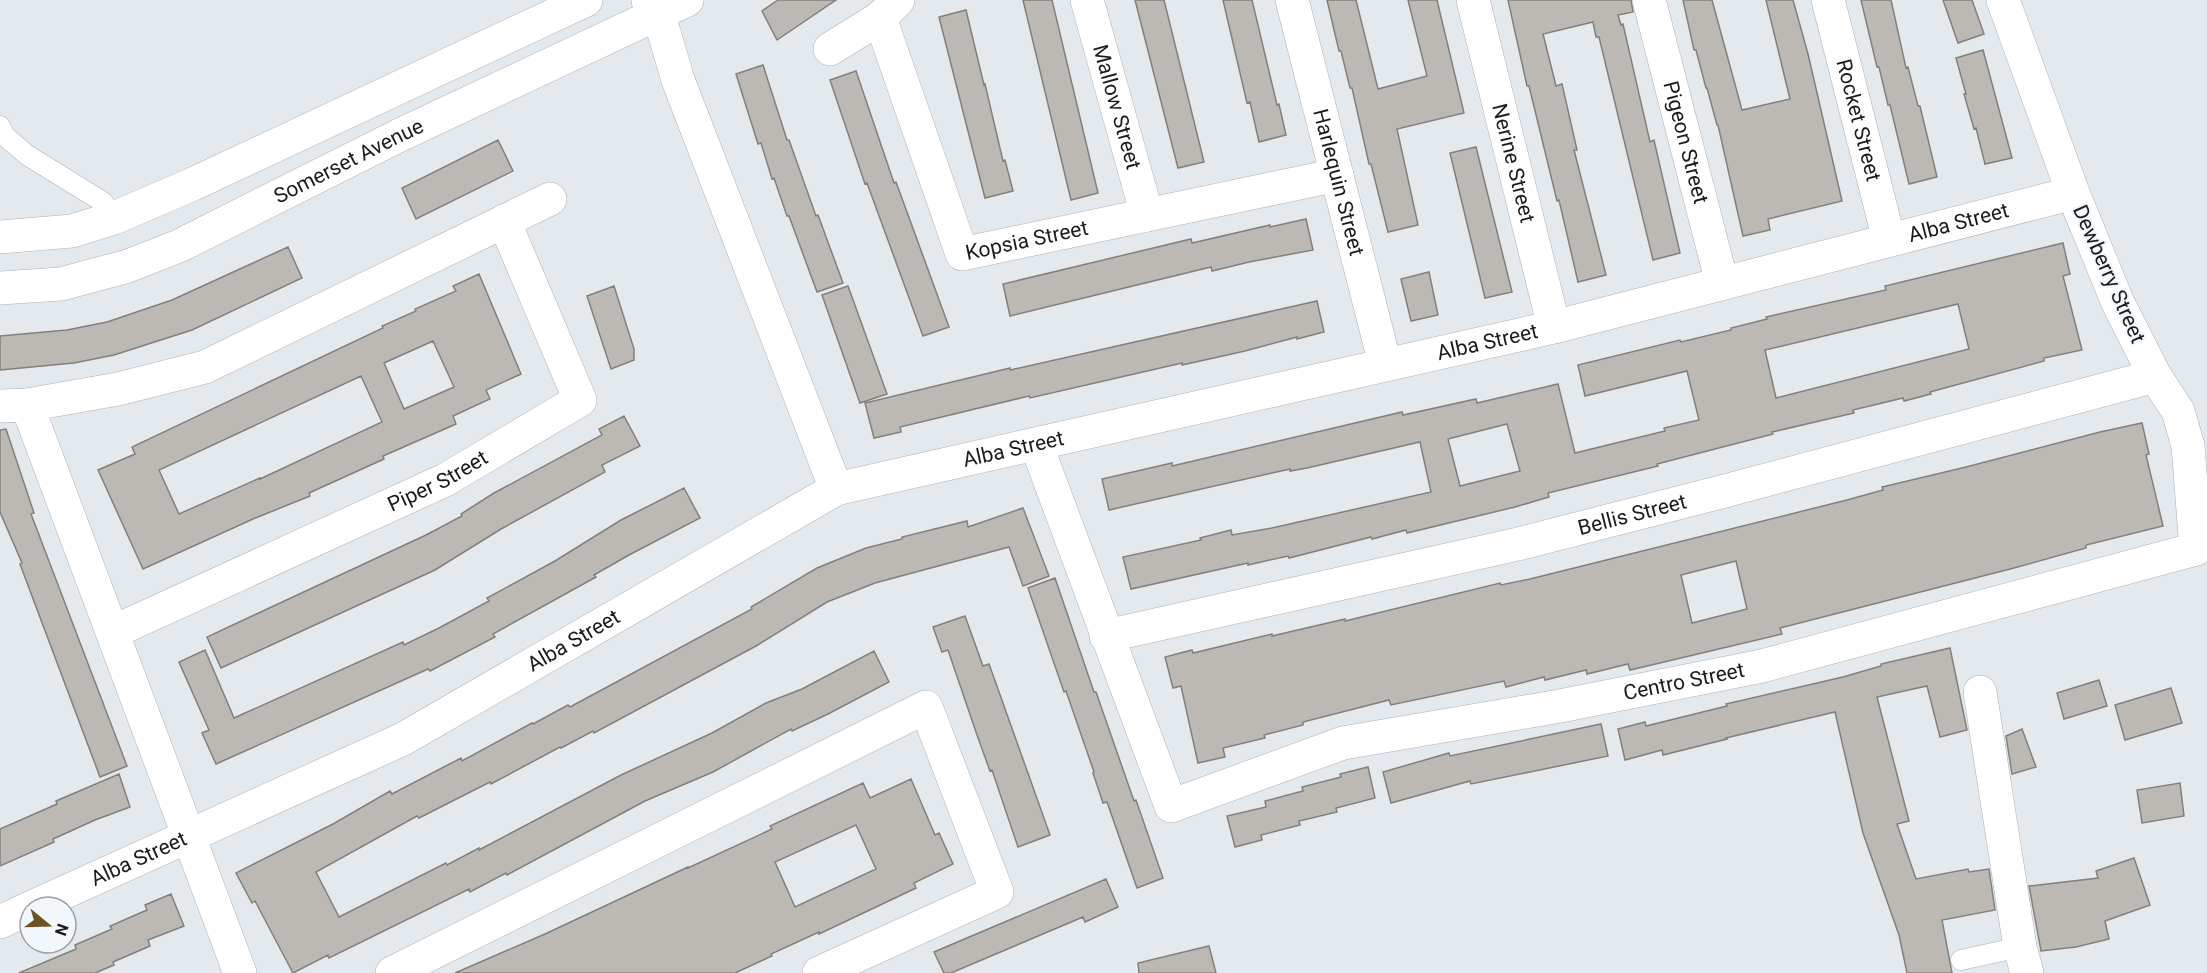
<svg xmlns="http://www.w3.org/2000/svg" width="2207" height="973" viewBox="0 0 2207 973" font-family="Roboto,sans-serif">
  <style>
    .building { fill: #bcb8b3; stroke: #83807b; stroke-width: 1.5; fill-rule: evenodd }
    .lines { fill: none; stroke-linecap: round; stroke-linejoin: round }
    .service-casing { stroke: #acb1b6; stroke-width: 21 }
    .minor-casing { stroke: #acb1b6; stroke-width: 34 }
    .tertiary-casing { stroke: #acb1b6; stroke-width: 34 }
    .service { stroke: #fff; stroke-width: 20 }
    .minor { stroke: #fff; stroke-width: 33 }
    .tertiary { stroke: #fff; stroke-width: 33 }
    .labels { text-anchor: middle; stroke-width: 4.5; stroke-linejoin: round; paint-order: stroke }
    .street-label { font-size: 21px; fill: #191b1c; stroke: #f2f7fc }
  </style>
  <rect width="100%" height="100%" fill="#e4e9ee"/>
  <!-- building -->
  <path class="building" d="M778 0H836L777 40 762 11Z
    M1023 0H1052L1098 193 1071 200Z
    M1135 0H1164L1204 162 1178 168Z
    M1223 0H1252L1277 105 1279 104 1286 135 1259 142 1250 102 1247 103Z
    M1327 0H1356L1378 89 1427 76 1408 0H1437L1464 113 1397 129 1418 225 1388 232 1371 164H1369L1352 88H1350L1341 51H1339Z
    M1508 0H1631L1633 12 1618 15 1621 25 1623 24 1650 142 1654 140 1680 253 1653 260 1599 37H1596L1593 22 1543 34 1556 86 1562 84 1577 150H1574L1606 275 1578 282 1559 200 1557 201 1529 86H1527Z
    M1683 0H1712L1742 110 1790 99 1766 0H1793L1808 54 1842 201 1768 219 1770 230 1743 236 1718 125H1717L1707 88H1706L1696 50H1694Z
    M1861 0H1891L1906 68 1908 67 1918 106H1920L1937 177 1909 184 1890 105H1888L1879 67H1877Z
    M1943 0H1972L1984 34 1958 43Z
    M966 10 984 85 985 84 1003 161 1005 160 1013 191 985 198 939 17Z
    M1983 50 2012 158 1985 164 1976 128 1974 129 1964 94H1966L1956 58Z
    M763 65 787 140H789L816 216 818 215 843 283 817 292 789 216H787L774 178 772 179 761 143 758 144 736 74Z
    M856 71 894 183 896 182 949 327 923 336 867 183 865 184 830 80Z
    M498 140 513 171 416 219 402 188Z
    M1476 147 1512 292 1485 298 1450 153Z
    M1306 219 1313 250 1249 262 1212 271 1211 267 1010 316 1003 284 1191 239 1192 243 1270 225V227Z
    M2063 243 2070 274 2063 276 2082 350 2044 358V361L1930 392 1931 394 1904 401 1903 398 1853 410 1854 413 1772 432 1773 434 1657 464 1658 466 1548 493 1549 497 1515 507 1407 533 1406 530 1372 539 1371 537 1289 558 1288 556 1248 565V563L1131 589 1123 557 1201 540 1200 538 1231 530 1232 535 1272 528 1431 492 1420 442 1307 468 1290 471V469L1109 510 1102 479 1172 463V466L1402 412 1403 415 1476 399 1477 403 1558 384 1575 453 1665 431 1664 428 1699 420 1687 371 1585 396 1578 365 1680 340 1681 342 1731 330V328L1767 319 1766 317 1886 290 1885 286ZM1958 304 1969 349 1776 398 1765 350ZM1507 424 1520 471 1460 486 1448 439Z
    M288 247 302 278 192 330 114 355 74 363 0 370V336L67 330 107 322 172 300Z
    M1429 272 1438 315 1411 321 1401 279Z
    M479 274 521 374 486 390 490 399 453 416 456 424 383 456 384 459 309 493 310 496 253 519 143 569 98 470 135 454 132 447 383 328 382 326 416 311 415 309 456 291 453 286ZM433 341 454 387 404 409 384 363ZM361 376 382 422 260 479V478L179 514 159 470Z
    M614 286 634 349V360L611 369 587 296Z
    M848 286 887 394 860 403 822 295Z
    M1317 301 1324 332 1297 339V337L1245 351 1182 365V363L1030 398 1029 396 900 427 901 432 874 438 865 403 1010 368V370Z
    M624 416 640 446 602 465 605 472 501 529 435 570 221 668 207 637 426 535 462 516 461 514 494 493 602 435 599 429Z
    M2142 423 2149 454 2146 455 2163 526 2086 545V548L2014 568 1780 628 1782 634 1630 670 1628 664 1587 674 1586 670 1545 680 1544 677 1506 687 1504 681 1391 705 1389 700 1303 722V725L1264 735 1265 738 1223 748 1225 757 1198 763 1181 686 1173 688 1165 657 1192 650 1193 653 1272 634V636L1345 619V621L1500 583 1501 585 1530 579 1847 500 1883 490 1882 487 1966 467 2100 432ZM1736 561 1747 609 1692 623 1681 575Z
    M6 429 34 513 31 514 127 766 100 777 20 564 22 563 0 512V430Z
    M684 488 700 518 629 555 594 575 596 577 493 634 495 637 430 671 428 669 216 764 202 733 209 730 179 662 205 650 234 718 403 642 404 645 439 628 489 601 487 598 555 561 621 520Z
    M1023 508 1049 576 1023 586 1009 547 875 583 827 602 756 646 594 733 593 731 561 748 560 747 491 784 490 782 419 818 417 816 316 872 339 917 446 863 447 865 479 848V850L621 775 712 733 766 703 802 689 874 651 889 682 828 714 792 731 791 729 713 772 645 801 507 875 506 873 470 892 469 889 329 958 328 955 293 973 255 901 252 903 236 873 333 824 390 791 392 794 461 758 462 761 532 723 533 724 568 705 570 707 752 609 751 607 817 568 866 548 902 539V537L967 521 968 527Z
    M1055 578 1094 692H1096L1134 801 1136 800 1163 878 1137 888 1107 802 1103 803 1093 773 1094 772 1066 691 1064 692 1028 588Z
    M965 616 983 666 989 664 1050 835 1018 847 992 770 990 771 977 735 948 650 942 652 933 627Z
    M1950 648 1967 730 1940 737 1927 686 1877 697 1909 821 1897 824 1916 879 1968 869 1969 872 1989 869 1995 910 1942 920 1952 973H1907L1899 935 1863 833 1835 712 1726 738 1727 739 1663 755 1662 750 1625 760 1618 729 1645 722 1646 726 1727 706 1726 704 1843 677 1881 666V664Z
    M2099 680 2107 706 2064 719 2057 693Z
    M2171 688 2182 723 2125 740 2115 705Z
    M1601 724 1608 756 1471 784 1470 781 1391 803 1383 772 1449 753 1450 756Z
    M2022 729 2036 767 2012 774 2006 736Z
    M1368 767 1375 798 1336 808 1337 812 1299 821 1300 825 1261 835 1262 840 1235 847 1227 816 1266 807 1265 801 1303 791 1302 787 1341 777 1340 774Z
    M119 774 130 807 95 820 53 839 54 842 0 866V829L57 804 56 801Z
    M911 779 935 835 939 833 953 864 914 883 916 888 819 934V932L771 954 772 956 735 973H455L545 934 688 867V868L772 829 770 826 863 783 870 798ZM856 825 876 869 795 907 775 862Z
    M2180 783 2184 816 2142 823 2137 790Z
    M2134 858 2150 905 2105 921 2109 939 2076 947 2041 951 2029 886 2098 878 2096 871Z
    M1106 879 1118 907 1085 922 1083 917 951 973H944L934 952Z
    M171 894 184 926 148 940 150 946 113 962 114 965 95 973H19L76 949 75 945 112 929 110 926 147 910 145 905Z
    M1209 946 1216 973H1139L1138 963Z"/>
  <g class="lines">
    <defs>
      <path id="service" d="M0 126 5 136 27 155 103 202 114 218
        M1961 960 2020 947"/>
      <g id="minor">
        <path d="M648 0 663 29 678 80 836 489"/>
        <path id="s1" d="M1087 0 1147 215"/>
        <path id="s2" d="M1292 0 1385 364"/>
        <path id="s3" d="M1473 0 1554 327"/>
        <path id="s4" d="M1649 0 1722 283"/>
        <path id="s5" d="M1828 0 1889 240"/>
        <path id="s6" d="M880 18 962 254 1337 175"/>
        <path d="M830 49 880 18 898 0"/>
        <path d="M27 405 240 973"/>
        <path d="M0 406 27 405 118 389 205 367 550 199"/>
        <path id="s7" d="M1036 444 1171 806 1343 743 1560 706 1762 666 2196 549 2188 446 2178 411 2155 376 2118 303 2073 193 2003 0"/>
        <path id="s8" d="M113 632 445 480 580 400 504 221"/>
        <path id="s9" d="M1106 636 1518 544 1721 492 2155 376"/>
        <path d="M1980 692 2020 947 2027 973"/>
        <path id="s10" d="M32 907 403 739 836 489 1554 327 2073 193"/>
        <path d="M0 922 30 908"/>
        <path d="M392 973 926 707 997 892 819 973"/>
      </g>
      <g id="tertiary">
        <path d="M0 237 72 231 114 218 193 184 586 0"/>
        <path id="s11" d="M0 288 61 284 128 266 179 246 400 135 687 0"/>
      </g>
    </defs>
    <!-- service casing -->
    <use href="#service" class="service-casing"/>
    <!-- minor casing -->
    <use href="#minor" class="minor-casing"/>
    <!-- tertiary casing -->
    <use href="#tertiary" class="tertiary-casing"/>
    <!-- service -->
    <use href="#service" class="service"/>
    <!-- minor -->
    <use href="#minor" class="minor"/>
    <!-- tertiary -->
    <use href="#tertiary" class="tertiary"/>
  </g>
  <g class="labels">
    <!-- street labels -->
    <g class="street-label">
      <text dy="7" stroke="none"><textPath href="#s1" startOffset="111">Mallow Street</textPath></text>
      <text dy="7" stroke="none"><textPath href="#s5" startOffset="124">Rocket Street</textPath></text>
      <text dy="7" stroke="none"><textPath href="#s4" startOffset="147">Pigeon Street</textPath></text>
      <text dy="7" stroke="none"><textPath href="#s11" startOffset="375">Somerset Avenue</textPath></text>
      <text dy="7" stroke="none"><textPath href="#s3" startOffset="168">Nerine Street</textPath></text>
      <text dy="7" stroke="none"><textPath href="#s2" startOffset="188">Harlequin Street</textPath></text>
      <text dy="7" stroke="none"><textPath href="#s10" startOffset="2061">Alba Street</textPath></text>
      <text dy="7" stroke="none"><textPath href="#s6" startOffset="316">Kopsia Street</textPath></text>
      <text transform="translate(2109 274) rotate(66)" y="7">Dewberry Street</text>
      <text dy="7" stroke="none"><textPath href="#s10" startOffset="1575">Alba Street</textPath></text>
      <text dy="7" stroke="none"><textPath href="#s10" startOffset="1089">Alba Street</textPath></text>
      <text dy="7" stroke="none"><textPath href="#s8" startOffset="358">Piper Street</textPath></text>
      <text dy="7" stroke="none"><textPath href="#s9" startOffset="540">Bellis Street</textPath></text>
      <text dy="7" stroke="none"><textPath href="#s10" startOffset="604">Alba Street</textPath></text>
      <text dy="7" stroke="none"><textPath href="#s7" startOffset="916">Centro Street</textPath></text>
      <text dy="7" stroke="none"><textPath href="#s10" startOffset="117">Alba Street</textPath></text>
    </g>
  </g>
  <!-- north arrow -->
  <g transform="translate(48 925) rotate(109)"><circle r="28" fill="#f2f7fc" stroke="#9b9fa2" stroke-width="1.5"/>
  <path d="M0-4.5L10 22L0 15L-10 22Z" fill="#6d5324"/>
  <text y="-9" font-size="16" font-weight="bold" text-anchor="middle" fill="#191b1c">N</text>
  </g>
</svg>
